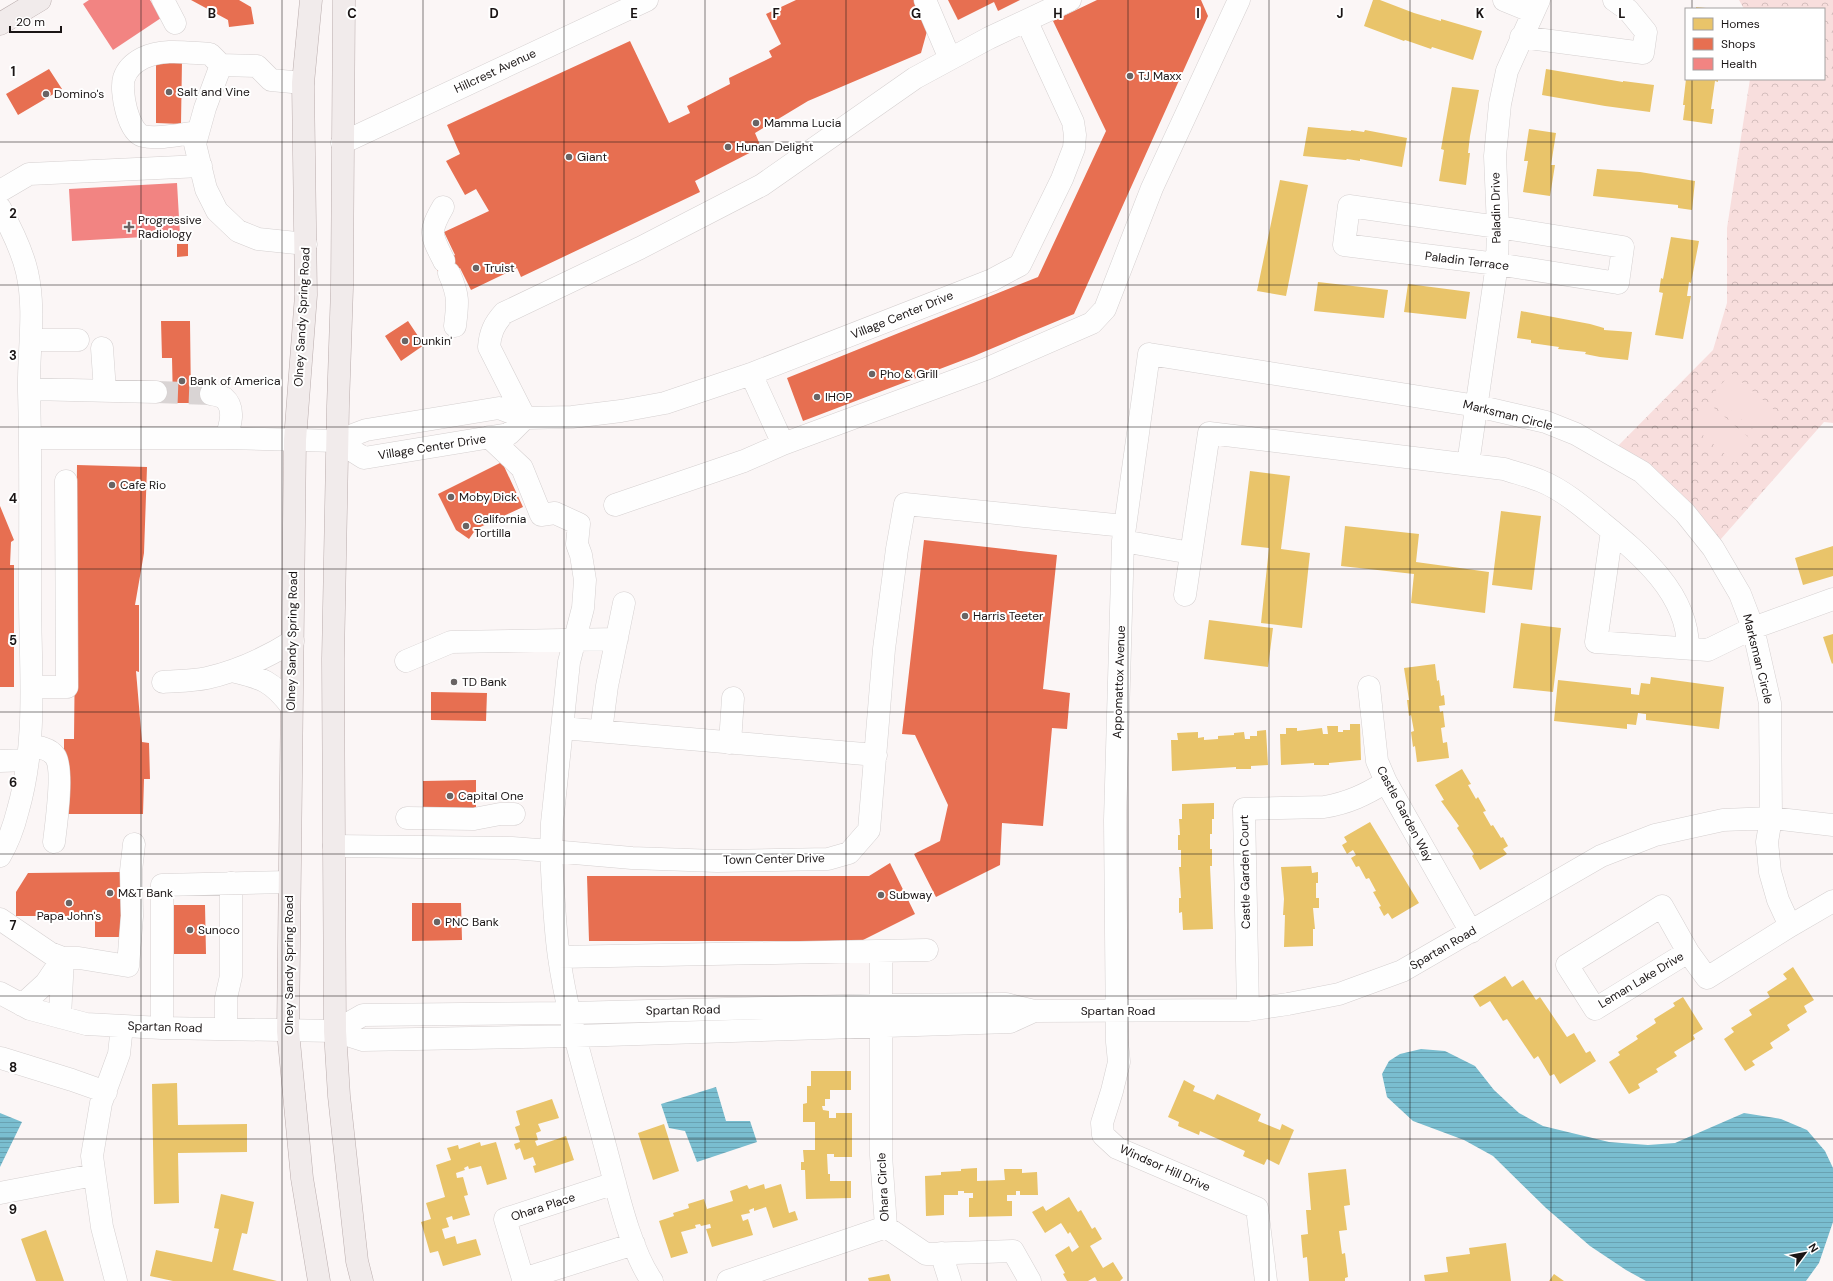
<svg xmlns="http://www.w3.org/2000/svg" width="1833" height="1281" viewBox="0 0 1833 1281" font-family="'DM Sans',sans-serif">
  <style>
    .forest { fill: url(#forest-crowns) }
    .pitch { fill: #f8dedd }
    .water { fill: url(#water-rules) }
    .homes { fill: #e9c46a }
    .shops { fill: #e76f51 }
    .health { fill: #f28482 }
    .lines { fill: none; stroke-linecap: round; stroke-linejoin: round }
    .minor-tunnel { stroke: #d9d4d4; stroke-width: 22; stroke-dasharray: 22 11; stroke-linecap: butt }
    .minor-casing { stroke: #d5d0d0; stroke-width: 23 }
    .major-casing { stroke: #baadad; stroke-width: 23 }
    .minor { stroke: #fefefe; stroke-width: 22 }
    .major { stroke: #f1ebeb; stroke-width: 22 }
    .grid { fill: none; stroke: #1a1515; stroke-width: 1; stroke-opacity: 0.55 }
    .poi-dot { fill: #696464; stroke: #fff; stroke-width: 1.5 }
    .labels { text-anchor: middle; stroke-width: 4; stroke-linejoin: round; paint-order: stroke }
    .street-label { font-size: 12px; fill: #1a1515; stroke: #fff }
    .poi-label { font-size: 12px; fill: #1a1515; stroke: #fff; text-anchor: start }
    .grid-label { font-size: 13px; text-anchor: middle; font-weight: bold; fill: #1a1515; stroke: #fff; stroke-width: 4; stroke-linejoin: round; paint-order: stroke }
  </style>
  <defs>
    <pattern id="forest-crowns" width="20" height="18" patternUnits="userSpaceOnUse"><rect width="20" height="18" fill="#f8dedd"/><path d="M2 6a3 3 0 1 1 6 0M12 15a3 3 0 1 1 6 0" fill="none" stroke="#d4bebd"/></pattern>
    <pattern id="water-rules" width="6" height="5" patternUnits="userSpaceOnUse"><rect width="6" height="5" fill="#7abed0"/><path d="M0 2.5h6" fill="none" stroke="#69a2b2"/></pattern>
  </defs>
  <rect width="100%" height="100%" fill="#fbf6f6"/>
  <!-- forest -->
  <path class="forest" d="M1739 0H1833V423L1824 422 1713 548 1610 454 1713 350 1727 303V228L1750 79H1824V9H1744Z"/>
  <!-- pitch -->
  <path class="pitch" d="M1731 373 1777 412 1759 434 1712 395Z
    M1707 402 1753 441 1735 463 1689 423Z"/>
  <!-- water -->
  <path class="water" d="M1421 1049 1445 1051 1475 1066 1494 1090 1519 1113 1543 1126 1609 1142 1648 1145 1675 1143 1744 1113 1781 1119 1807 1130 1825 1151 1833 1168V1222L1819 1263 1806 1281H1646L1626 1270 1590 1246 1546 1208 1493 1156 1464 1140 1413 1121 1387 1097 1382 1074 1389 1061 1400 1054Z
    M716 1087 726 1121H750L757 1142 697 1162 685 1131 669 1128 661 1104Z
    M0 1113 22 1122 0 1167Z"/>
  <!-- homes -->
  <path class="homes" d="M1373 0H1380L1414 13 1441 21V19L1482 31 1473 60 1432 47 1431 49 1405 40 1404 41 1364 26Z
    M1696 7 1706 8V9H1696Z
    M1546 69 1623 82V81L1654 85 1650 112 1605 106 1542 95Z
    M1686 79H1718V82L1715 81 1711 109H1714L1712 124 1683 120 1685 105H1683Z
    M1452 87 1479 90 1470 136 1468 153H1470L1466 185 1439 181 1444 150 1441 149Z
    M1308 127 1351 131V130L1364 132 1365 130 1407 138 1402 167 1360 159V161L1347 159 1346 160 1303 156Z
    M1529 129 1556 133 1551 165H1555L1550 196 1523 192 1528 161H1524Z
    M1597 169 1640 172 1695 181 1692 210 1678 208V205L1593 196Z
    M1280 180 1308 185 1286 296 1257 291Z
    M1671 237 1699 241 1691 283 1689 282 1687 296H1691L1683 339 1655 335 1663 293 1659 292 1661 278 1663 279Z
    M1318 282 1388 290 1384 318 1314 311Z
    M1408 284 1470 292 1466 319 1404 312Z
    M1521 311 1590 324 1604 328V330L1632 332 1628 360 1600 357 1585 354 1586 352 1558 349 1559 347 1531 343V340L1517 338Z
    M1250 471 1290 476 1281 549 1310 553 1302 628 1261 623 1269 548 1241 545Z
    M1501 511 1541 516 1532 590 1492 585Z
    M1345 526 1419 534 1416 562 1489 572 1485 613 1411 603 1414 574 1341 566Z
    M1833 546V576L1803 585 1795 558Z
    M1209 620 1273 628 1268 667 1204 659Z
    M1521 623 1561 628 1553 692 1513 688Z
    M1833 634V663L1832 664 1823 637Z
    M1435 664 1437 681 1439 680 1441 696 1444 695 1445 705 1439 706 1440 712 1443 711 1445 727 1441 728 1443 743 1447 742 1449 758 1417 762 1415 746 1413 747 1411 732 1414 731 1411 715 1409 716 1407 700H1409L1404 668Z
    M1651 677 1724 687 1719 729 1646 720V714L1638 713 1636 725 1627 724V729L1554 721 1558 680 1631 688V694L1639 695 1641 683 1650 684Z
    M1350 724H1360L1361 760 1329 763V765H1314V763L1281 765 1280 734H1286V728H1297V731L1322 728 1323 734H1328L1327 726H1338V732H1343V730H1350Z
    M1266 730 1268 765 1251 766V769H1236V767L1172 771 1171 740H1178L1177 733 1198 732V738L1204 737V740L1218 739V736L1234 735V733L1244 732 1245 739H1250V736H1257V731Z
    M1462 769 1471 784 1468 785 1476 799 1478 797 1486 811 1483 812 1491 826 1493 825 1501 838 1503 837 1508 846 1503 849 1507 854 1480 870 1472 856 1474 854 1457 828 1459 826 1441 801 1444 800 1435 785Z
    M1214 803V819H1212V834H1210V849H1212V866H1210L1213 929 1183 930 1182 912 1179 913V898H1181L1179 867H1181V850H1178V835H1180L1179 819H1182V804Z
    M1370 822 1419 903 1392 919 1388 913 1384 916 1379 907 1381 906 1373 892 1376 891 1369 878 1366 879 1359 866 1356 867 1351 858 1356 855 1353 850 1347 854 1342 845 1347 842 1344 837Z
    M1311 866 1312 873 1318 872V883H1316V898H1319V908H1313L1315 929H1313V946L1284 947 1285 915H1283L1284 899 1281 867Z
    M1793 967 1814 1000 1804 1006 1807 1012 1787 1025 1790 1030 1770 1043 1773 1048 1752 1061 1755 1065 1745 1071 1724 1039 1734 1032 1731 1028 1752 1015 1749 1010 1770 997 1767 992 1787 979 1783 974Z
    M1505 976 1512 987 1523 980 1536 1000 1540 997 1567 1037 1574 1033 1586 1053 1590 1051 1596 1061 1560 1084 1554 1074 1550 1076 1538 1056 1534 1059 1507 1019 1503 1021 1490 1001 1480 1007 1473 996Z
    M1683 997 1703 1029 1693 1035 1695 1039 1674 1052 1677 1056 1656 1069 1658 1072 1638 1084 1640 1088 1629 1094 1609 1062 1620 1055 1618 1052 1638 1039 1636 1036 1656 1023 1654 1019 1675 1006 1673 1003Z
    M811 1071H851V1090H830V1099H825V1106H822L823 1110 829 1111V1118H836V1113H852V1157H834V1154H827L828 1174H830V1181H851V1198L806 1199 805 1170H801V1162H804L803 1150H815V1122H803V1104L807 1103V1086H811Z
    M1184 1080 1195 1086 1193 1091 1203 1095 1214 1100 1217 1094 1261 1114 1258 1121 1280 1130 1282 1124 1294 1130 1279 1165 1267 1159 1264 1165 1243 1156 1245 1151 1200 1131 1199 1135 1178 1126 1179 1122 1168 1117Z
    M177 1083 178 1125 247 1124V1152L178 1153 179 1203 154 1204 152 1084Z
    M552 1099 559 1118 538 1124 541 1131 536 1133 538 1140 535 1141 537 1146 566 1136 574 1160 535 1173 533 1166 536 1165 533 1157 524 1160 520 1148 516 1150 514 1144 520 1142 515 1127 520 1125 516 1111Z
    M664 1124 679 1171 653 1180 638 1133Z
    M480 1142 481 1146 496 1142 507 1179 487 1185 481 1166 469 1169 468 1166 464 1168 465 1170 456 1173 457 1178 463 1177 468 1195 464 1196 470 1215 453 1220 452 1216 446 1218 449 1227 442 1229 445 1239 455 1236 457 1244 476 1239 481 1255 443 1266 438 1251 430 1253 421 1222 431 1219 426 1203 445 1197 436 1165 451 1160 447 1148 458 1145 459 1149Z
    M977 1168V1181L1005 1180 1004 1169H1022V1173L1037 1172 1038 1195H1020V1191H1016V1195H1007V1201H1012V1216L969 1217V1198H973V1193H964V1191H958V1195H944V1215L926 1216 925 1176 941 1175V1172L961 1171V1169Z
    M1346 1169 1350 1205 1344 1206 1347 1230 1339 1231 1342 1254 1345 1253 1348 1277 1345 1278V1281H1309L1307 1257 1303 1258 1301 1235 1308 1234 1306 1210H1311L1308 1173Z
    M764 1184 765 1189 781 1184 789 1213 795 1211 798 1220 773 1228 766 1207 754 1211V1208L749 1210 750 1213 741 1215 743 1221 748 1219 753 1235 712 1247 706 1229 711 1228 710 1224 701 1226 700 1224 695 1225 696 1228 681 1232 688 1253 671 1258 659 1221 674 1216 673 1213 689 1208 688 1204 704 1199 707 1209 733 1201 730 1191 747 1185 749 1189Z
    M221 1194 254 1202 247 1234 242 1233 233 1270 277 1281H173L150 1276 156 1250 212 1262 219 1229 214 1228Z
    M1069 1197 1078 1212 1081 1210 1092 1229 1095 1227 1102 1239 1090 1246 1103 1268 1113 1262 1123 1278 1120 1281H1097L1095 1277 1088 1281H1067L1063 1274 1065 1273 1055 1255 1069 1246 1072 1252 1079 1247 1070 1232 1068 1234 1061 1223 1045 1233 1032 1212 1043 1206 1046 1211Z
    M46 1230 64 1281H36L21 1239Z
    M1506 1243 1511 1281H1425L1424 1275 1448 1272 1446 1257 1470 1254 1469 1248Z
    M889 1274 891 1281H869L868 1278Z
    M1554 1274 1564 1281H1549Z"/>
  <!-- shops -->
  <path class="shops" d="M191 0H239L251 7 254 24 229 27 228 20Z
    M796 0H917L929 24 921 53 808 101 755 133 761 147 695 181 700 192 521 277 517 268 471 290 460 268 441 278 435 265 455 255 444 232 489 211 476 189 465 195 446 161 460 154 447 125 630 41 669 123 690 113 687 106 730 84 729 78 772 57 769 51 781 44 766 14Z
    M948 0H1020L998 11 994 2 958 20Z
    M1097 0H1201L1208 16 1074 314 974 356 803 421 787 378 1038 277 1106 131 1053 21Z
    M156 59 182 60 181 124 156 123Z
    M49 69 62 89 18 115 6 94Z
    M177 244H188V256L177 257Z
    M161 321H190L191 403H173L172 358H162Z
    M408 321 424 345 401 361 385 336Z
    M502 462 523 507 476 529 469 539 456 530 438 494Z
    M77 465 147 467 144 553 135 605H139V672L136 671 142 742 149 743 150 779H144L143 814H64V739H74Z
    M0 506 14 540 11 542 10 565H14V687H0Z
    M924 540 1057 555 1043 689 1070 693 1067 729 1052 728 1043 826 1002 823 1000 865 936 897 914 854 940 841 948 805 915 735 902 734Z
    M431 692 487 693 486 721 431 720Z
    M476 780V811L423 812V781Z
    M890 863 915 914 861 941H589L587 876H869Z
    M124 872 123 937H95V916H16V892L28 873Z
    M412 903H461L462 940 412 941Z
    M174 905H205L206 954H174Z"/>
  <!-- health -->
  <path class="health" d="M89 0H150L161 18 113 50 83 4Z
    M177 183 180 235 72 241 69 189Z"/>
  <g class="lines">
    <!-- minor-tunnel -->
    <path class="minor-tunnel" d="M156 392 211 394"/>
    <defs>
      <path id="minor" d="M163 0 175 23
        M925 0 950 59
        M1504 0 1533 12
        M1521 37 1643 53 1646 32 1628 10 1614 0
        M303 83 271 80 257 66 221 65 205 108 195 144 206 189 217 211 238 231 258 239 306 244
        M198 132C183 134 157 140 143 136 128 132 120 91 124 78 127 69 135 62 143 58 163 48 189 53 210 54L221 65
        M342 143 647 0
        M0 191 29 174 201 166
        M1349 206 1498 227 1623 247 1618 283 1497 264 1344 245Z
        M443 207C428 233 431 235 444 261
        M0 208C11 228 22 250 27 272 36 311 28 352 29 391 31 459 30 528 30 596 30 668 38 740 18 810 14 826 9 841 0 856
        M449 273C459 296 458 302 455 326
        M31 340H78
        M102 348 105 391
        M29 389 156 392
        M211 394C215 395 221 396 224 398 236 408 230 426 226 438
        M525 418 489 347C490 333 494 324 504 313L640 248 762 185 915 78 989 38 1070 0
        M31 438H226L337 441 366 430 499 408 525 418 572 417 621 411 665 403 751 374 992 280 1020 265 1062 179 1074 148 1075 135 1073 122 1027 22
        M337 441 364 458 509 434 525 418
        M783 444 986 369 1092 323 1105 309 1152 188 1239 0
        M1468 464 1497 264 1498 227 1495 156 1500 104 1507 71 1539 0
        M615 505 744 461 783 444 751 374
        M1612 531 1596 642 1708 650 1753 628 1833 599
        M1123 541 1191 553
        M1185 595 1209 433 1504 469C1516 473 1529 476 1541 481 1563 490 1583 507 1601 522 1640 554 1688 593 1688 648
        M406 661 451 642 617 639
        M232 671C262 678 272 681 291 706
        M163 682C177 681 193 681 207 678 237 671 266 658 293 641
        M32 687H67L66 481
        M1369 687 1377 761 1386 782 1471 932
        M562 728 876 755
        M601 731 607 686 624 603
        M730 743 733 698
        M30 746C39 747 49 748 55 756 64 768 56 826 54 842
        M0 761 28 760
        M407 818 474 819 500 814H514
        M334 846 512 848 551 851 552 823 569 662 583 608 585 580 581 555 577 544 579 524 555 513 541 515 522 468 489 437
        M0 919 50 953 63 958H79L128 966 132 916 131 871 134 844
        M1688 952 1595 1009 1567 965 1662 906 1688 952 1707 978 1790 926 1833 901
        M559 957 927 950
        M0 993 30 1009 86 1024 162 1028 335 1031 363 1040 576 1036 1010 1022 1034 1011
        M22 1005 46 983 63 958
        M1248 1010 1244 809 1324 807C1348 803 1365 795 1386 782
        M60 1017 63 958
        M162 1028V885L289 882
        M226 1029V998L231 976V883
        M335 1031 363 1015 571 1013 880 1005 1006 1004 1034 1011 1248 1010 1288 1004 1339 994 1402 971 1601 856 1655 835 1723 820 1771 818 1833 825
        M1 1058 72 1080 106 1092
        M615 1183 505 1219 523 1279 634 1244
        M0 1193 94 1175
        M886 1227 926 1254 1013 1251 1030 1281
        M941 1253 950 1281
        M116 1281 102 1227 92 1156 101 1103 119 1054 122 1026
        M652 1281C630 1250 617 1190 607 1153 590 1089 568 1022 559 957 554 922 553 886 551 851L632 858 717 861 828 859 849 853 869 830 884 649 897 549 905 504 1125 526
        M728 1281 886 1227 881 1155V952
        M1266 1281 1257 1208 1117 1148 1103 1135 1102 1123 1112 1091 1119 1062 1117 1042 1115 820 1123 541 1149 354 1477 406 1546 422 1576 434 1642 472 1685 513 1713 548 1740 594 1753 628 1770 703 1771 818 1767 842 1770 872 1778 900 1790 926"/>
      <path id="major" d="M311 0 303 83 306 295 295 440 288 1031 302 1178 319 1281
        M344 0 342 288 338 406 333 659 335 1031 339 1096 357 1261 362 1281
        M0 24 40 0"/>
    </defs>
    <!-- minor casing -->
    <use href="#minor" class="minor-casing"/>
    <!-- major casing -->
    <use href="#major" class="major-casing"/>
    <!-- minor -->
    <use href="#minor" class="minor"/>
    <!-- major -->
    <use href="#major" class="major"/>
  </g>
  <!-- grid -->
  <path class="grid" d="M141 0V1281M282 0V1281M423 0V1281M564 0V1281M705 0V1281M846 0V1281M987 0V1281M1128 0V1281M1269 0V1281M1410 0V1281M1551 0V1281M1692 0V9M1692 79V1281M0 142H1833M0 285H1833M0 427H1833M0 569H1833M0 712H1833M0 854H1833M0 996H1833M0 1139H1833"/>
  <!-- markers -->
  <g class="poi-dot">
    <circle cx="1130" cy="76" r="4"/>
    <circle cx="169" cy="92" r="4"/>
    <circle cx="46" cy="94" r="4"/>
    <circle cx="756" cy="123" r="4"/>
    <circle cx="728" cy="147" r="4"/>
    <circle cx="569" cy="157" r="4"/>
    <path d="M127 221h4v4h4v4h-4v4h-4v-4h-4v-4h4z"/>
    <circle cx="476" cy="268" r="4"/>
    <circle cx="405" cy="341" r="4"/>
    <circle cx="872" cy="374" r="4"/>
    <circle cx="182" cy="381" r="4"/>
    <circle cx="817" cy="397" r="4"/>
    <circle cx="112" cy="485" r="4"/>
    <circle cx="451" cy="497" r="4"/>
    <circle cx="466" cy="526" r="4"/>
    <circle cx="965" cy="616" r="4"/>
    <circle cx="454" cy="682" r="4"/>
    <circle cx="450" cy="796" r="4"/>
    <circle cx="110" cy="893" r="4"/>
    <circle cx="881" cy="895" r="4"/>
    <circle cx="69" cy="903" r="4"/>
    <circle cx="437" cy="922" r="4"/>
    <circle cx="190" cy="930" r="4"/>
  </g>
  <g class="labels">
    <!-- street labels -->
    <g class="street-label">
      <text transform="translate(495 71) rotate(-25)" y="4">Hillcrest Avenue</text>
      <text transform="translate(1496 208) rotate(-91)" y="4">Paladin Drive</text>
      <text transform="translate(1467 261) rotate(7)" y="4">Paladin Terrace</text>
      <text transform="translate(902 315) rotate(-22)" y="4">Village Center Drive</text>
      <text transform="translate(302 317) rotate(-87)" y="4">Olney Sandy Spring Road</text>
      <text transform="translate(1508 415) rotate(14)" y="4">Marksman Circle</text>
      <text transform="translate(432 447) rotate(-9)" y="4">Village Center Drive</text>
      <text transform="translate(292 641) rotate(-89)" y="4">Olney Sandy Spring Road</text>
      <text transform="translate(1758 659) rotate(76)" y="4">Marksman Circle</text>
      <text transform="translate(1119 682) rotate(-88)" y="4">Appomattox Avenue</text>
      <text transform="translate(1405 814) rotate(62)" y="4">Castle Garden Way</text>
      <text transform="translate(774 859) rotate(-1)" y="4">Town Center Drive</text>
      <text transform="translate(1245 872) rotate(-91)" y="4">Castle Garden Court</text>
      <text transform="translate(1443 948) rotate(-30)" y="4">Spartan Road</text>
      <text transform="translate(289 965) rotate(-90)" y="4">Olney Sandy Spring Road</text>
      <text transform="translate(1641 980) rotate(-31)" y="4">Leman Lake Drive</text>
      <text transform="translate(683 1010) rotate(-1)" y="4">Spartan Road</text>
      <text x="1118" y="1015">Spartan Road</text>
      <text transform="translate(165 1027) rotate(2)" y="4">Spartan Road</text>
      <text transform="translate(1165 1168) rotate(24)" y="4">Windsor Hill Drive</text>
      <text transform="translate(883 1187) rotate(-93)" y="4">Ohara Circle</text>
      <text transform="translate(543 1207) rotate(-18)" y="4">Ohara Place</text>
    </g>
    <!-- poi labels -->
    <g class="poi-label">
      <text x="1138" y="80">TJ Maxx</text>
      <text x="177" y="96">Salt and Vine</text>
      <text x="54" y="98">Domino's</text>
      <text x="764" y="127">Mamma Lucia</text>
      <text x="736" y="151">Hunan Delight</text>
      <text x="577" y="161">Giant</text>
      <text x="138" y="224">Progressive<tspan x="138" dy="14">Radiology</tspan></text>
      <text x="484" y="272">Truist</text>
      <text x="413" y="345">Dunkin'</text>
      <text x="880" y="378">Pho &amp; Grill</text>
      <text x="190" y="385">Bank of America</text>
      <text x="825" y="401">IHOP</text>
      <text x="120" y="489">Cafe Rio</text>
      <text x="459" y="501">Moby Dick</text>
      <text x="474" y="523">California<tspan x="474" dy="14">Tortilla</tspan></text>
      <text x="973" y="620">Harris Teeter</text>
      <text x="462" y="686">TD Bank</text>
      <text x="458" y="800">Capital One</text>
      <text x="118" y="897">M&amp;T Bank</text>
      <text x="889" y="899">Subway</text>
      <text x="69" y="920" text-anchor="middle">Papa John's</text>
      <text x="445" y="926">PNC Bank</text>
      <text x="198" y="934">Sunoco</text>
    </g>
  </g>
  <g class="grid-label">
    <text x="212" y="18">B</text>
    <text x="352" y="18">C</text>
    <text x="494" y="18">D</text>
    <text x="634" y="18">E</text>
    <text x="776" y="18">F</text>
    <text x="916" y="18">G</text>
    <text x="1058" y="18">H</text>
    <text x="1198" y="18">I</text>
    <text x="1340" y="18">J</text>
    <text x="1480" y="18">K</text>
    <text x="1622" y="18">L</text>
    <text x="13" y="76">1</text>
    <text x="13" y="218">2</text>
    <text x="13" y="360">3</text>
    <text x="13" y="503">4</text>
    <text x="13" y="645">5</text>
    <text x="13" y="787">6</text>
    <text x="13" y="930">7</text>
    <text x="13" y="1072">8</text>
    <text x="13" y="1214">9</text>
  </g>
  <!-- legend -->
  <rect x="1685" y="8" width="140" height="72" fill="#ffffff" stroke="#a3a1a1"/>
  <rect x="1693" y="18" width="20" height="12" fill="#e9c46a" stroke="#a3a1a1"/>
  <text x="1721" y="28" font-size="12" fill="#1a1515">Homes</text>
  <rect x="1693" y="38" width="20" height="12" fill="#e76f51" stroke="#a3a1a1"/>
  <text x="1721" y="48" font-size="12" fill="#1a1515">Shops</text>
  <rect x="1693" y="58" width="20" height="12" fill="#f28482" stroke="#a3a1a1"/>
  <text x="1721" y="68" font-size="12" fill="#1a1515">Health</text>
  <!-- north arrow -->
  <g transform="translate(1805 1253) rotate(58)" stroke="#ffffff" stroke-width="3" paint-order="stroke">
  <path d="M0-3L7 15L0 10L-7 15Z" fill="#1a1515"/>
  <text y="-6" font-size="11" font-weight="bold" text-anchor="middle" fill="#1a1515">N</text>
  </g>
  <!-- scale -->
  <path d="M10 26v6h51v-6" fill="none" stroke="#1a1515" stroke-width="2"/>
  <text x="16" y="26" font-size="12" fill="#1a1515" stroke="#ffffff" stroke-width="3" paint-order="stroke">20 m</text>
</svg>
